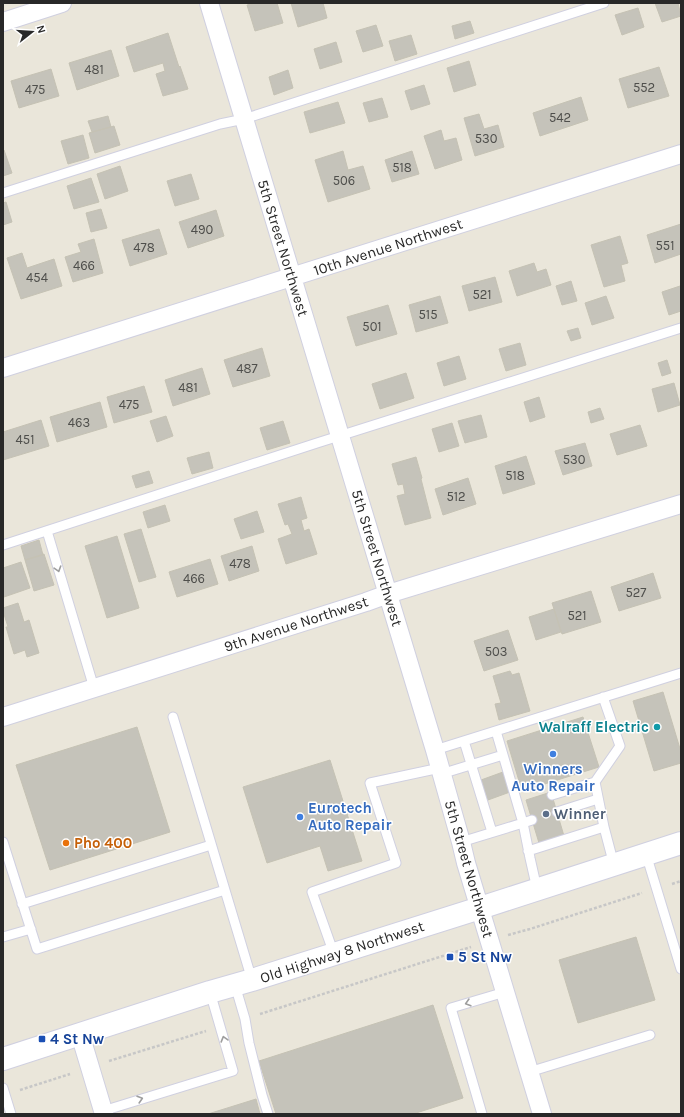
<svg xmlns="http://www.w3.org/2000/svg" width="684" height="1117" viewBox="0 0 684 1117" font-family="Karla,sans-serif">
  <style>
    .building { fill: #c5c3ba; stroke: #c5c2b4 }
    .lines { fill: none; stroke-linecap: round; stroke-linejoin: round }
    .lane-casing { stroke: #d0d0e0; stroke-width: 11 }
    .street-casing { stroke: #d0d0e0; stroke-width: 20 }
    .secondary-casing { stroke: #d0d0e0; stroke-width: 24 }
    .path { stroke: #c7c7c7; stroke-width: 2.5; stroke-dasharray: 3 2; stroke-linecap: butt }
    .lane { stroke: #fff; stroke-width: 9 }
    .street { stroke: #fff; stroke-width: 18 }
    .secondary { stroke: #fff; stroke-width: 22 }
    .oneway { stroke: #9e9e9e }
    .culture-dot { fill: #0f9aa8; stroke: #fff; stroke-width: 1.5 }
    .shop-dot { fill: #3f7fe0; stroke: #fff; stroke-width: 1.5 }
    .service-dot { fill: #5c6f8a; stroke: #fff; stroke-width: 1.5 }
    .food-dot { fill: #e8710a; stroke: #fff; stroke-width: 1.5 }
    .transit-dot { fill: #1a4fb4; stroke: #fff; stroke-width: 1.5 }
    .labels { text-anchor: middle; stroke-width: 3; stroke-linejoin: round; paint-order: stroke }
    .number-label { font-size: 13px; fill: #4f4f4c }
    .street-label { font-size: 15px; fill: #282828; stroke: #fff }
    .culture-label { font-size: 15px; font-weight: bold; fill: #0d838f; stroke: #fff; text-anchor: end }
    .shop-label { font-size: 15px; font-weight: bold; fill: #366cbe; stroke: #fff }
    .service-label { font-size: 15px; font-weight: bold; fill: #4e5e75; stroke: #fff; text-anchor: start }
    .food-label { font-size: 15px; font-weight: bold; fill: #c56008; stroke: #fff; text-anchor: start }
    .transit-label { font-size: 15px; font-weight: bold; fill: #164399; stroke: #fff; text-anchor: start }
  </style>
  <rect width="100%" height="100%" fill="#eae6da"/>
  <!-- building -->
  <path class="building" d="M255 3H277L283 23 255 31 247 5Z
    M291 3H323L327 18 298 27Z
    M655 3H678L681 16 662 22Z
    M638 8 644 27 622 35 615 15Z
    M470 21 474 33 455 39 452 26Z
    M376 25 383 46 363 52 356 31Z
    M168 33 179 67 180 66 188 89 163 96 156 74 165 71 163 63 134 72 126 47Z
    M411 35 417 54 395 61 389 41Z
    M336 42 342 62 320 69 314 49Z
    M111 50 119 76 77 90 69 63Z
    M469 61 476 85 454 92 447 68Z
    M659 67 669 96 628 108 619 79Z
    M51 69 59 96 19 108 11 81Z
    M288 70 293 88 274 95 269 77Z
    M424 85 430 104 411 110 405 91Z
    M581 97 588 120 540 136 533 113Z
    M382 98 388 117 369 122 363 103Z
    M338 102 345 123 310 133 304 112Z
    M479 114 484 129 498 125 504 147 475 156 464 118Z
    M108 116 111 127 92 132 88 121Z
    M114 126 120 145 95 153 89 133Z
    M441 130 444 141 456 138 462 160 435 169 424 136Z
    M83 135 89 158 68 164 61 141Z
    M4 150 12 173 3 176V151Z
    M343 151 348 170 363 166 370 189 328 202 315 160Z
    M412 151 419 174 392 182 385 160Z
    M120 166 128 191 105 199 97 174Z
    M191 174 199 199 175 206 167 181Z
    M91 178 99 202 74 209 67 186Z
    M6 202 12 222 3 225V203Z
    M101 209 107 228 91 232 86 213Z
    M216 210 224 236 188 248 179 222Z
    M681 224V254L655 263 647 235Z
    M159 229 167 254 130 266 122 240Z
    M620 236 628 263 621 265 625 281 604 287 591 245Z
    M94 239 103 273 73 282 65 257 81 252 78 244Z
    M22 253 27 268 54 259 62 286 21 299 7 258Z
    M534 263 537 272 546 269 551 285 517 296 509 271Z
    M495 277 502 302 469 311 462 286Z
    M571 281 577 301 562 305 556 286Z
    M680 286 681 289V311L669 315 662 292Z
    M440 296 448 323 416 332 409 305Z
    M606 296 614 318 592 325 585 303Z
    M388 305 397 334 356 346 347 317Z
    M578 328 581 338 571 341 567 331Z
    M520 343 526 365 506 371 499 349Z
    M262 348 270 376 233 387 224 360Z
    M459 356 466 379 444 386 437 363Z
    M667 360 671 373 662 376 658 363Z
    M202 368 210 394 173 406 165 380Z
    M406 373 414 398 380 409 372 384Z
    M674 383 680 405 658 412 652 389Z
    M144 386 152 412 114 423 107 397Z
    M539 397 545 417 530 422 524 402Z
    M100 402 107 427 57 442 50 417Z
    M600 408 604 419 591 423 588 412Z
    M481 415 487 437 465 443 458 421Z
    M166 416 173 436 157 442 150 421Z
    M41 420 49 446 3 460V432Z
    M283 421 290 443 267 450 260 428Z
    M452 423 459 446 439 452 432 429Z
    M640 425 647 446 617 455 610 434Z
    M585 443 592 466 563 475 555 451Z
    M209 452 213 468 192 474 187 458Z
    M526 456 535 484 503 494 495 466Z
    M416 457 422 478 421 479 431 518 405 525 397 496 405 494 403 484 398 485 392 464Z
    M149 471 153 483 136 488 132 476Z
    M468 478 476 504 443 515 435 489Z
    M301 497 307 518 301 520 304 531 309 529 317 554 286 564 278 539 292 534 288 524 285 525 278 504Z
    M165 505 170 521 148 528 143 512Z
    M257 511 264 532 241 539 234 519Z
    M141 529 156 577 139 582 124 534Z
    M117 536 139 608 107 618 85 546Z
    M39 540 43 555 25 560 21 546Z
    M252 546 259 571 229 581 221 556Z
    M44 554 54 585 34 591 25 560Z
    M210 559 218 584 177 597 169 572Z
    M21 562 30 588 4 597 3 592V568Z
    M653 573 661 598 619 611 611 587Z
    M591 591 601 622 562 634 552 603Z
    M18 603 24 622 29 620 39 653 27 657 25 650 14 654 6 627H8L3 611V608Z
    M554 609 561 632 536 640 529 617Z
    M508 630 518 660 484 671 474 641Z
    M510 671 512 675 519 673 530 711 499 720 495 704 501 703 493 676Z
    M663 692 681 752V763L654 771 633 701Z
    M583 717 599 767 522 791 507 741Z
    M137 727 170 832 50 870 16 765Z
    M330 760 362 861 328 871 320 846 267 863 243 787Z
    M503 772 510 792 488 800 481 780Z
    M551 792 564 836 539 843 526 800Z
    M636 937 655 1000 578 1023 559 960Z
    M433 1005 463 1098 413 1114H276L259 1061Z
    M256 1099 260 1114H208Z"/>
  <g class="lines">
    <defs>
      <path id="lane" d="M3 193 220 124 244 119 604 3
        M47 531 94 688
        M3 545 317 443 681 328
        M603 697 620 746 595 782 604 827 614 865
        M173 717 252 980
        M496 731 523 823 532 820
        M464 741 492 832
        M435 750 681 673
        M441 774 503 755
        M552 795 595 782
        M557 812 598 799
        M3 842 37 949 225 890
        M461 842 523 823 530 858 537 889
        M528 851 604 827
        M646 854 681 969
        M22 904 211 845
        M3 937 31 929
        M334 954 312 892 396 863 370 783 440 768
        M235 985 245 1019 249 1043 262 1095 268 1114
        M529 1072 650 1035
        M3 1088 11 1114
        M103 1111 233 1071 210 992
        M482 1114 451 1008 505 992"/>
      <path id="street" d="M209 3 435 750 461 842 466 863 542 1114
        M3 22 62 3
        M3 368 681 154
        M3 717 366 602 388 594 681 504
        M80 1034 104 1114"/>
      <path id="secondary" d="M3 1059 210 992 252 980 480 908 681 843"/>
    </defs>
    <!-- lane casing -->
    <use href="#lane" class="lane-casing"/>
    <!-- street casing -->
    <use href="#street" class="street-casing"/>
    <!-- secondary casing -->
    <use href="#secondary" class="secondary-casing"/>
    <!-- path -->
    <path class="path" d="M672 884 681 881
      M508 935 530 929 642 893
      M260 1014 471 947
      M109 1061 206 1031
      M20 1090 70 1074"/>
    <!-- lane -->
    <use href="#lane" class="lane"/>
    <!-- street -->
    <use href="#street" class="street"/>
    <!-- secondary -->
    <use href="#secondary" class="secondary"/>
  </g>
  <!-- one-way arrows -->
  <defs><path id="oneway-chevron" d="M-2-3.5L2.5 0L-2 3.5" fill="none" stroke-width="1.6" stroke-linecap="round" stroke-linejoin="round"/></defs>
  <g class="oneway">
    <use href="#oneway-chevron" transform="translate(58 569) rotate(73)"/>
    <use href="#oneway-chevron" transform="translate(468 1003) rotate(164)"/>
    <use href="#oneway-chevron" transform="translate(224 1039) rotate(-106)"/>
    <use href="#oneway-chevron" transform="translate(140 1099) rotate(-17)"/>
  </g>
  <!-- markers -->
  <circle class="culture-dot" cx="657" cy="727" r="4"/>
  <g class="shop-dot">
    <circle cx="553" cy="754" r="4"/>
    <circle cx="300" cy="817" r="4"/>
  </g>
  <circle class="service-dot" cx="546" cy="814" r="4"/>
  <circle class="food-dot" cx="66" cy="843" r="4"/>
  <g class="transit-dot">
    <rect x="446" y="953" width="8" height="8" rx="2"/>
    <rect x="38" y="1035" width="8" height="8" rx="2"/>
  </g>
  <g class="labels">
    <!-- number labels -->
    <g class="number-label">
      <text x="94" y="74">481</text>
      <text x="644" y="92">552</text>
      <text x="35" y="94">475</text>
      <text x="560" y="122">542</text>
      <text x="486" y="143">530</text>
      <text x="402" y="172">518</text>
      <text x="344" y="185">506</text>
      <text x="202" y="234">490</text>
      <text x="665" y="250">551</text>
      <text x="144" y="252">478</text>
      <text x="84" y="270">466</text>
      <text x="37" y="282">454</text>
      <text x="482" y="299">521</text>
      <text x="428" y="319">515</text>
      <text x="372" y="331">501</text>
      <text x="247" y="373">487</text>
      <text x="188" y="392">481</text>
      <text x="129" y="409">475</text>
      <text x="79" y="427">463</text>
      <text x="25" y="444">451</text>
      <text x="574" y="464">530</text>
      <text x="515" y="480">518</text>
      <text x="456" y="501">512</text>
      <text x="240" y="568">478</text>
      <text x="194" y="583">466</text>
      <text x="636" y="597">527</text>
      <text x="577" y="620">521</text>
      <text x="496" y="656">503</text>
    </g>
    <!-- street labels -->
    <g class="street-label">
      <text transform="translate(388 247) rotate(-18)" y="5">10th Avenue Northwest</text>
      <text transform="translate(283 248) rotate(73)" y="5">5th Street Northwest</text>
      <text transform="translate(377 558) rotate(73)" y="5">5th Street Northwest</text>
      <text transform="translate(296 624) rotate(-18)" y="5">9th Avenue Northwest</text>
      <text transform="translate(469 869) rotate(74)" y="5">5th Street Northwest</text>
      <text transform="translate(342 952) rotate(-18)" y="5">Old Highway 8 Northwest</text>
    </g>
    <!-- culture labels -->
    <g class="culture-label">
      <text x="649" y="732">Walraff Electric</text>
    </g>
    <!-- shop labels -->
    <g class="shop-label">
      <text x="553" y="774">Winners<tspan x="553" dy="17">Auto Repair</tspan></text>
      <text x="308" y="813" text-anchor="start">Eurotech<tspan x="308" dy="17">Auto Repair</tspan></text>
    </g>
    <!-- service labels -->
    <g class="service-label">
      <text x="554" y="819">Winner</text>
    </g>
    <!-- food labels -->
    <g class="food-label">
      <text x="74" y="848">Pho 400</text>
    </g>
    <!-- transit labels -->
    <g class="transit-label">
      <text x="458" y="962">5 St Nw</text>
      <text x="50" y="1044">4 St Nw</text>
    </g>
  </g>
  <!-- border -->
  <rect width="684" height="1117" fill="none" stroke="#282828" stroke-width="8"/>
  <!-- north arrow -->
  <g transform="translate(32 32) rotate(73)" stroke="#ffffff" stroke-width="3" paint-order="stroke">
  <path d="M0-3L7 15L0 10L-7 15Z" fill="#282828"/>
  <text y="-6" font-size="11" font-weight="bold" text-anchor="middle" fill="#282828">N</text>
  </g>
</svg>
